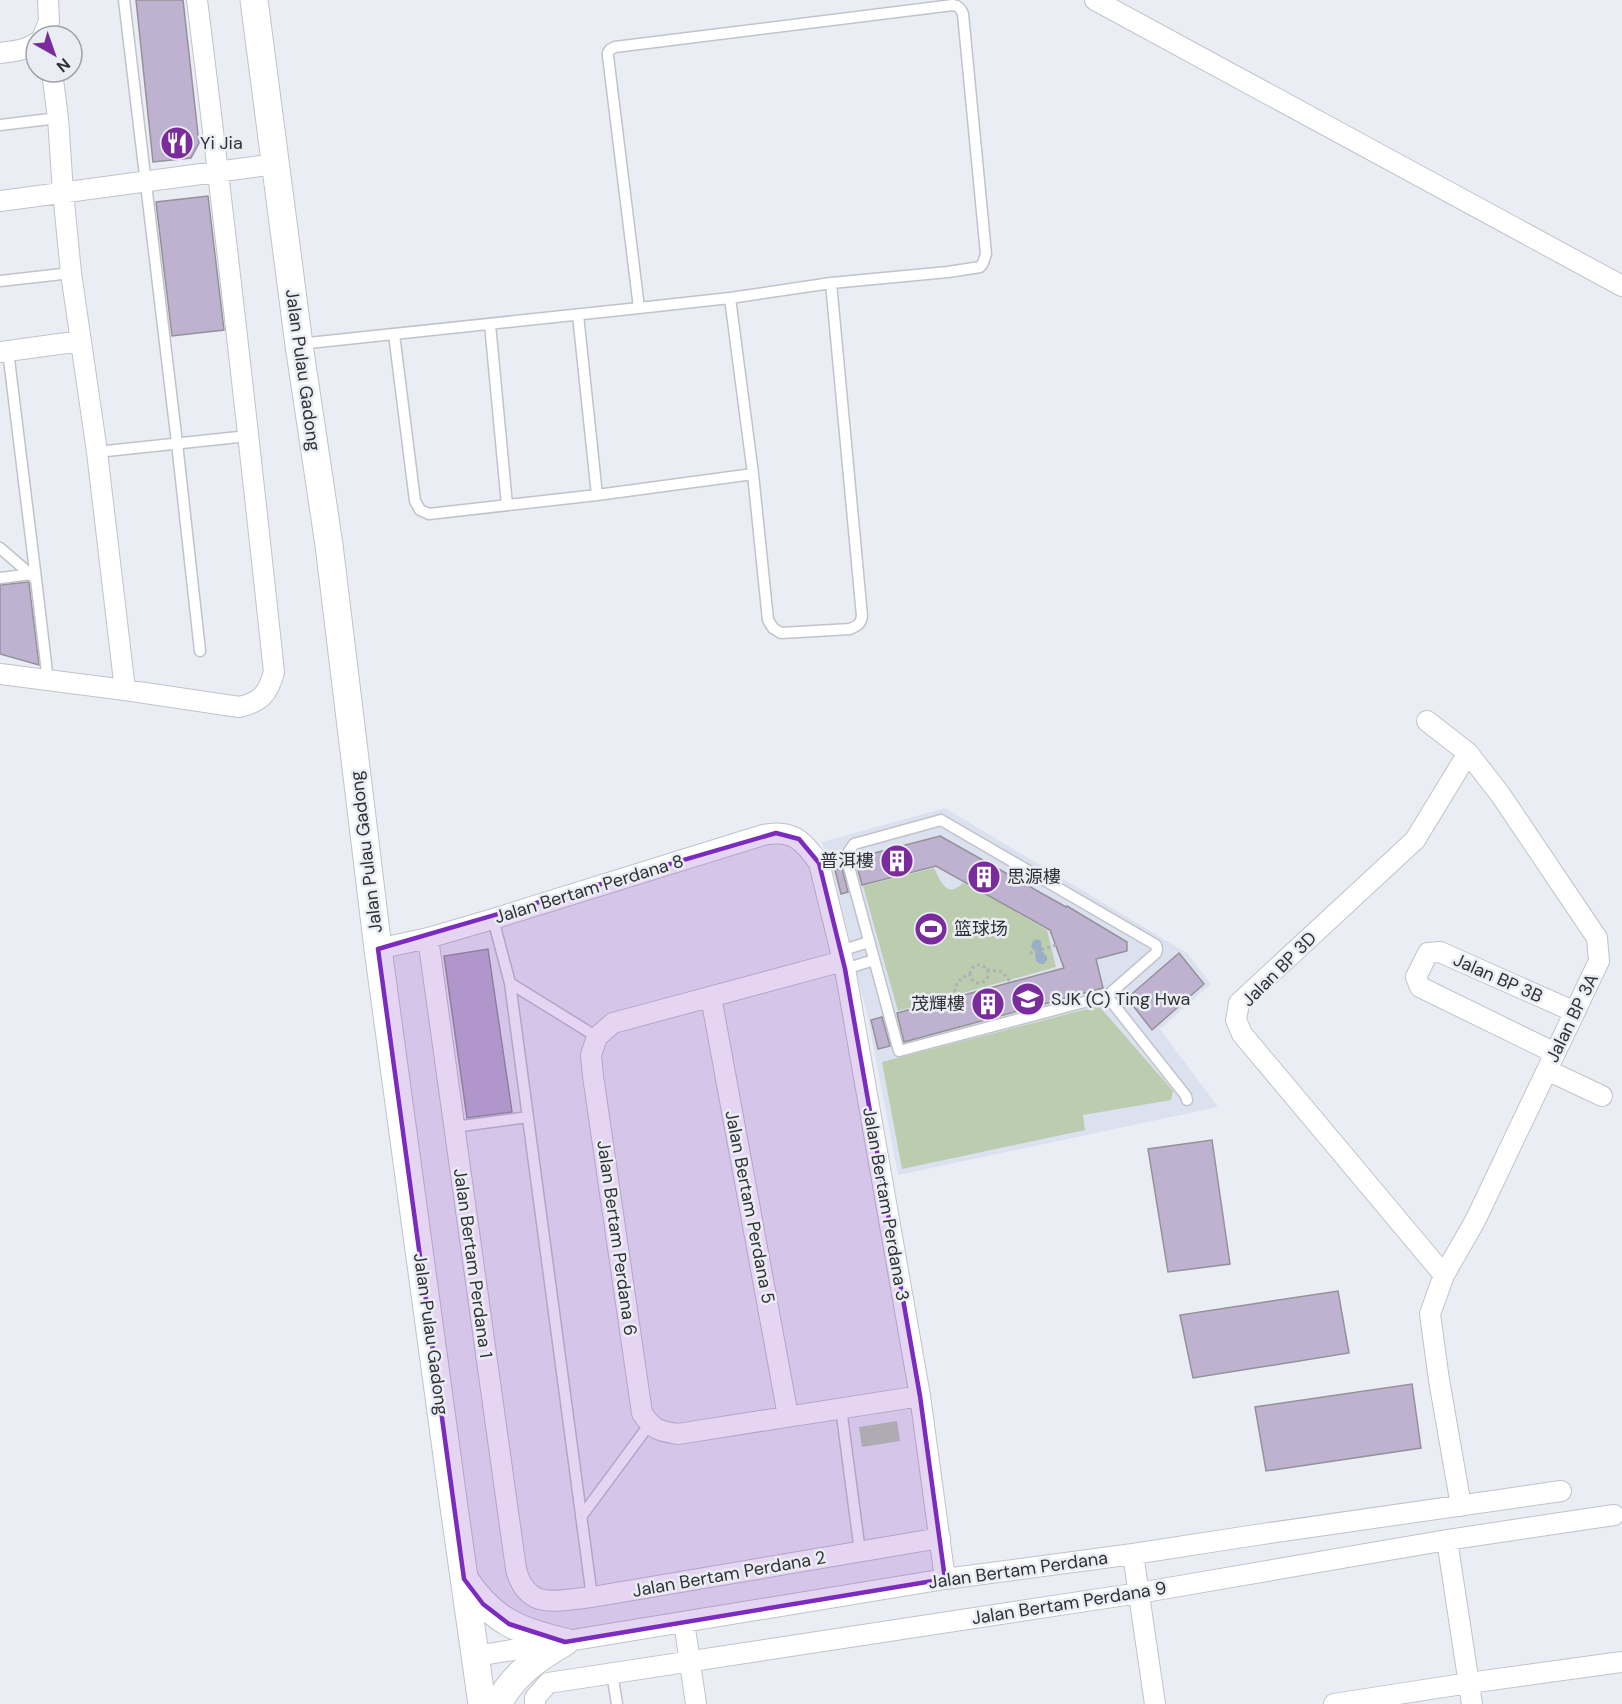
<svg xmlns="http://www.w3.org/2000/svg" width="1622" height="1704" viewBox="0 0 1622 1704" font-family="'DM Sans','Noto Sans SC',sans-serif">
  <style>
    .built { fill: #dce1ef }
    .green { fill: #bbccaf }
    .water { fill: #9aadc9 }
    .building { fill: #bfb1d0; stroke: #949298; stroke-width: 1.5 }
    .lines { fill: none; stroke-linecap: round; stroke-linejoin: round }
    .lane-casing { stroke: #c0c3c9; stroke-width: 13 }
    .street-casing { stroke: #c0c3c9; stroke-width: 22 }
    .secondary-casing { stroke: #c0c3c9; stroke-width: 29 }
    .path { stroke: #afb1b6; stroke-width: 3; stroke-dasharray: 3 3; stroke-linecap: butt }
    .lane { stroke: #fff; stroke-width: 10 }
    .street { stroke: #fff; stroke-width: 20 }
    .secondary { stroke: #fff; stroke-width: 27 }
    .marked { fill: #7b2cbf; fill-opacity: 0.2; stroke: #7b2cbf; stroke-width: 4.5; stroke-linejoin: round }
    .labels { text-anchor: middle; stroke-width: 5; stroke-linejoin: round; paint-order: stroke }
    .poi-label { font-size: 18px; fill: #303134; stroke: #ebedf4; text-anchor: start }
    .street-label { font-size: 18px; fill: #303134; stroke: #ebedf4 }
  </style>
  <rect width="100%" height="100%" fill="#ebedf4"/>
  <!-- built -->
  <path class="built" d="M945 808 1187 953 1211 984 1160 1029 1218 1107 898 1175 867 1014 822 842Z"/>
  <!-- green -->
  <path class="green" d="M934 868C941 882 947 899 963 883L975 889 976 888 1047 930 1056 967 898 1011 863 886Z
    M1099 1006 1173 1091 1171 1100 1083 1115 1085 1130 902 1169 882 1062Z
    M897 1421 900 1441 862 1447 859 1427Z"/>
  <!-- water -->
  <path class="water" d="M1037 939 1041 941 1042 951 1047 957V960L1044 964H1040L1036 961 1035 951 1031 947 1033 941Z"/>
  <!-- building -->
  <path class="building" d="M136 0H183L199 143 191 158 153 162Z
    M208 196 224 330 172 336 156 202Z
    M28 582 29 583 39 665 0 654V585Z
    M940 836 1066 907 1067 906 1127 942V951L1096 959 1103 988 904 1042 897 1013 1064 968 1050 930 936 866 862 885 855 858Z
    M842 868 848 892 841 894 835 870Z
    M488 949 512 1112 467 1118 444 956Z
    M1179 953 1204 984 1152 1030 1127 998Z
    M882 1017 890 1046 878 1049 871 1020Z
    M1212 1140 1230 1264 1168 1272 1148 1149Z
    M1338 1291 1349 1353 1193 1378 1180 1315Z
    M1412 1384 1421 1448 1266 1471 1255 1407Z"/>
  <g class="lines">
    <defs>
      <path id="lane" d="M124 0 177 443 200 651
        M0 125 58 118
        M0 281 71 273
        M730 298 753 474 768 620 773 628 781 633 850 629C857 626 861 624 862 616L831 283
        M578 315 597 495
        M490 324 507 505
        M394 334 415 501 420 510 429 514 597 495 753 474
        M299 344 639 308 730 298 831 283 948 272 980 267 983 263 986 254 963 14C961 9 959 6 953 5L615 47C610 49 607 51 608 56L639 308
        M8 351 36 579
        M97 452 248 436
        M0 548 36 579 48 681
        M0 578 31 574
        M941 820 1156 945 1157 949 1156 953 1107 996 899 1051 846 856 854 844Z
        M493 919 510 983 592 1597
        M840 951 869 942
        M845 969 874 960
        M510 983 597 1037
        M1107 996 1186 1096 1187 1100
        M454 1127 528 1117
        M841 1408 860 1552
        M581 1517 649 1425
        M612 1673 617 1704"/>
      <path id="street" d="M1095 0 1622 286
        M43 36 49 21 48 0
        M0 53C13 51 25 51 36 43
        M52 72 58 118 63 192 71 273 97 452 125 690
        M0 201 275 164
        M0 352 81 341
        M0 674 125 690 239 707C261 702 268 694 274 672 250 448 225 224 197 0
        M1427 721 1468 753 1500 794 1597 938 1599 961 1475 1221 1444 1275 1430 1314 1439 1380 1461 1506
        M428 938 516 1569C527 1612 558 1600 592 1597L940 1538
        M378 949 428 938 493 919 763 835C792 829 803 840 819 863L845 969 920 1396 945 1579
        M843 961 613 1023 597 1037 591 1055 593 1076 642 1413C653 1430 659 1431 678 1434L920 1396
        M711 997 788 1416
        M1555 1053 1420 987 1416 977 1428 953 1440 952 1575 1012
        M1547 1070 1602 1096
        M1444 1275 1242 1034 1236 1020 1239 1003 1415 840 1468 753
        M1447 1540 1472 1704
        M1133 1554 1155 1704
        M684 1622 696 1704
        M476 1656 945 1579 1133 1554 1256 1535 1561 1491
        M535 1704V1698L548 1683 1139 1593 1447 1540 1614 1515
        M1334 1704 1469 1683 1622 1662"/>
      <path id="secondary" d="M254 0 299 345 329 545 378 949 454 1507 482 1704
        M465 1580C493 1621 518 1631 565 1642
        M498 1704C513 1675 537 1658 565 1642"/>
    </defs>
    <!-- lane casing -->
    <use href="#lane" class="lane-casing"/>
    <!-- street casing -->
    <use href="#street" class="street-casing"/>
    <!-- secondary casing -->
    <use href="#secondary" class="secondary-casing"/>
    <!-- path -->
    <path class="path" d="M1030 953 1056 945
      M970 974a9 9 0 1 1 18 0a9 9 0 1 1-18 0Z
      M987 970 1000 971 1008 978 1010 983
      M955 998C953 985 959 979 969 974"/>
    <!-- lane -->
    <use href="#lane" class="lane"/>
    <!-- street -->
    <use href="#street" class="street"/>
    <!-- secondary -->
    <use href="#secondary" class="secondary"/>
  </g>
  <!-- marked area -->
  <path class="marked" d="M776 833 799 839 819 863 845 969 920 1396 945 1579 565 1642 509 1624 483 1604 464 1579 378 949Z"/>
  <!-- icons -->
  <defs>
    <symbol id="restaurant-disc" viewBox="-11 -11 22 22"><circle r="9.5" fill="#7a2b9c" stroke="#ebedf4"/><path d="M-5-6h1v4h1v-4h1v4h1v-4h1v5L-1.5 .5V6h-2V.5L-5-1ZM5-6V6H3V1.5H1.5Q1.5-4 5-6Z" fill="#fff"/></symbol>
    <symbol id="building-disc" viewBox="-11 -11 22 22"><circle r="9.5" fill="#7a2b9c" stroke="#ebedf4"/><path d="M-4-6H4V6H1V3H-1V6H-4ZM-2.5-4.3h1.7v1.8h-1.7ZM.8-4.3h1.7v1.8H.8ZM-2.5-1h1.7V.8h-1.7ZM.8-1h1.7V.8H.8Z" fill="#fff"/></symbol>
    <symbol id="stadium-disc" viewBox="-11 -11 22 22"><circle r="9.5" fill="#7a2b9c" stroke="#ebedf4"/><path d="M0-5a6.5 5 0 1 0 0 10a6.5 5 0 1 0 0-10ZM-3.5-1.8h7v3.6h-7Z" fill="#fff"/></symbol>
    <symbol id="school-disc" viewBox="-11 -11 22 22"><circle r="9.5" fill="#7a2b9c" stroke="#ebedf4"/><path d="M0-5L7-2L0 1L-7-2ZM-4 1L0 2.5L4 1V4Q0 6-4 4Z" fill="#fff"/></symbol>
  </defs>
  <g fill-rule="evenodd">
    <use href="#restaurant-disc" x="158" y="124" width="38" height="38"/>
    <use href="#building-disc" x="878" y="842" width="38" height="38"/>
    <use href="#building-disc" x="965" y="858" width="38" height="38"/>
    <use href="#stadium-disc" x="912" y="910" width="38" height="38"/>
    <use href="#school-disc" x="1009" y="980" width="38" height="38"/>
    <use href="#building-disc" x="969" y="985" width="38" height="38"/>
  </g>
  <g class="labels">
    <!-- poi labels -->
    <g class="poi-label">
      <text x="200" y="149">Yi Jia</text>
      <text x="874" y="867" text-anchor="end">普洱樓</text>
      <text x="1007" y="883">思源樓</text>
      <text x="954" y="935">篮球场</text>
      <text x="1051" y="1005">SJK (C) Ting Hwa</text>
      <text x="965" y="1010" text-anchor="end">茂輝樓</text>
    </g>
    <!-- street labels -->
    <g class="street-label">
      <text transform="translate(303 370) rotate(82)" y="6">Jalan Pulau Gadong</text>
      <text transform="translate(366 852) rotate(-97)" y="6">Jalan Pulau Gadong</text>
      <text transform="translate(589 889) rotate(-17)" y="6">Jalan Bertam Perdana 8</text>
      <text transform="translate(1279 969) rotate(-45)" y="6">Jalan BP 3D</text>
      <text transform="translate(1498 978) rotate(24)" y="6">Jalan BP 3B</text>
      <text transform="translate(1572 1018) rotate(-64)" y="6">Jalan BP 3A</text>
      <text transform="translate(886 1204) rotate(80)" y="6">Jalan Bertam Perdana 3</text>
      <text transform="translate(750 1207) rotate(79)" y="6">Jalan Bertam Perdana 5</text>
      <text transform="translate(617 1238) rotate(82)" y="6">Jalan Bertam Perdana 6</text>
      <text transform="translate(473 1263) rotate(82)" y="6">Jalan Bertam Perdana 1</text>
      <text transform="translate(431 1334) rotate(82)" y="6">Jalan Pulau Gadong</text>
      <text transform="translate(1018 1570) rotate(-8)" y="6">Jalan Bertam Perdana</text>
      <text transform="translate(729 1574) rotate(-10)" y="6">Jalan Bertam Perdana 2</text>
      <text transform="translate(1069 1603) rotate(-9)" y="6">Jalan Bertam Perdana 9</text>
    </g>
  </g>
  <!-- north arrow -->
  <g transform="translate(54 54) rotate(140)"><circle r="28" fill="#ebedf4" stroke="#a0a2a7" stroke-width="1.5"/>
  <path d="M0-4.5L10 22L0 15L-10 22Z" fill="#7a2b9c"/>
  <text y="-9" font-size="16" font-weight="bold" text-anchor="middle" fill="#303134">N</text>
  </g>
</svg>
